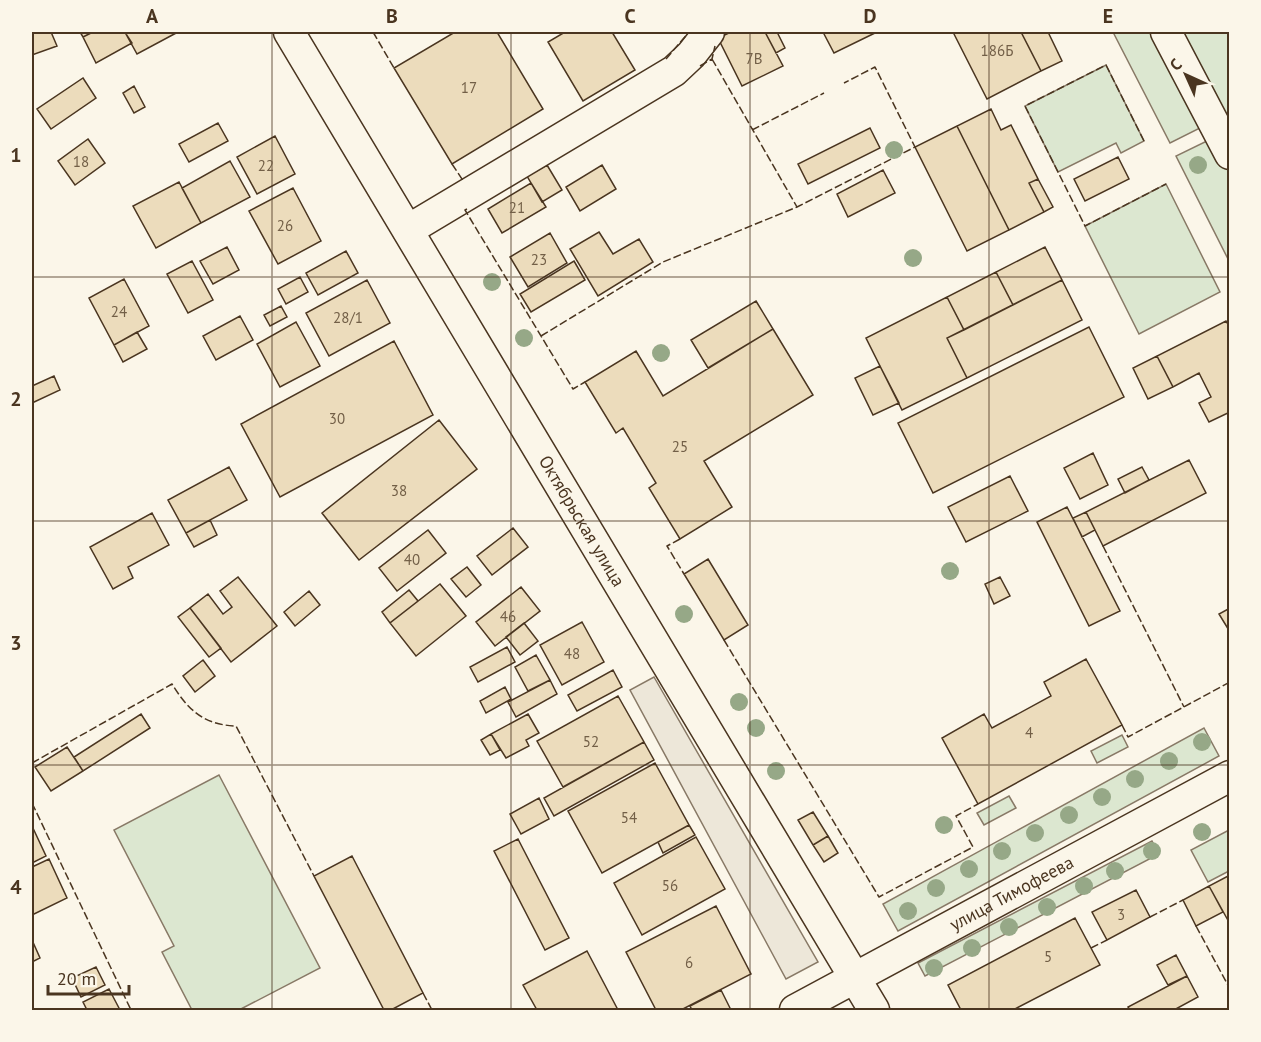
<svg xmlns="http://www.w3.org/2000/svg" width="1261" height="1042" viewBox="0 0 1261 1042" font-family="'PT Sans',sans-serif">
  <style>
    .green { fill: #dce7d0; stroke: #887966; stroke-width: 1.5 }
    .parking { fill: #ede7d9; stroke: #887966; stroke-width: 1.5 }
    .building { fill: #ecdcbc; stroke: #4a3520; stroke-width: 1.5 }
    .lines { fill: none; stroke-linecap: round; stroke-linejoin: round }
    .minor-casing { stroke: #4a3520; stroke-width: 33 }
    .minor { stroke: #fbf6e9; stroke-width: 30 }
    .fence { stroke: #4a3520; stroke-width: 1.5; stroke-dasharray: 8 3; stroke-linecap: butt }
    .tree { fill: #96a887 }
    .grid { fill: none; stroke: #4a3520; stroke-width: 1.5; stroke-opacity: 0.55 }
    .labels { text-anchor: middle; stroke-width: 4.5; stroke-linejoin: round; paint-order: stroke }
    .number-label { font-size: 15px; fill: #725f47 }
    .street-label { font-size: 18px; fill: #4a3520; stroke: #fbf6e9 }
    .neatline { fill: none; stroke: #4a3520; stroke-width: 2 }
    .grid-label { font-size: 20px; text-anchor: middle; font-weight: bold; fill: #4a3520 }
  </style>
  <rect width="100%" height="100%" fill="#fbf6e9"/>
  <!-- green -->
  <path class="green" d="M1113 32H1158L1206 125 1170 143Z
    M1182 32H1229V123Z
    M1106 65 1144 141 1121 153 1116 143 1058 172 1025 106Z
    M1213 138 1229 169V261L1176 156Z
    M1166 184 1220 292 1139 334 1085 226Z
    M1204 728 1219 756 898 931 883 904Z
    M1122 735 1128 747 1097 763 1091 751Z
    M219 775 320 968 239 1010H192L162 952 174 946 114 830Z
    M1009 796 1016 808 984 825 977 813Z
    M1229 830V871L1208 882 1191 850Z
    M1152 841 1159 854 925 976 918 963Z"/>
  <!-- parking -->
  <path class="parking" d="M654 677 818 962 786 979 630 690Z"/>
  <!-- building -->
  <path class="building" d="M35 32H51L57 46 32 55V33Z
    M80 32H93L83 37Z
    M93 32H130L126 34 132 43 96 63 83 37Z
    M130 32H178L137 54 126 34Z
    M455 32H497L543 109 452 164 394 68Z
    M565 32H612L635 70 583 101 548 42Z
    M731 32H765L783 66 742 86 718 38Z
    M765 32H777L785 48 776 53Z
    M823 32H877L834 53Z
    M953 32H1021L1041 71 987 99Z
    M1021 32H1048L1062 61 1041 71Z
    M83 78 96 98 51 129 37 109Z
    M134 86 145 107 134 113 123 93Z
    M991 109 1001 130 1011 125 1038 179 1029 183 1044 212 1009 230 957 126Z
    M218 123 228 141 189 162 179 144Z
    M957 126 1009 230 967 251 915 147Z
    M870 128 880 148 808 184 798 164Z
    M275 136 295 174 257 194 237 157Z
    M88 139 105 163 75 185 58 161Z
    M1118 157 1129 179 1085 201 1074 179Z
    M230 161 250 197 201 223 182 188Z
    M547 165 562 190 542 202 527 176Z
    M602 165 616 189 580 211 566 187Z
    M883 170 895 193 848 217 837 194Z
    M1038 179 1053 207 1044 212 1029 183Z
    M179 182 201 223 156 248 133 206Z
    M531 183 546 207 502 233 488 209Z
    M293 188 321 241 278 264 249 211Z
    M599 232 613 254 639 239 653 262 598 296 570 249Z
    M550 233 567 263 528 287 510 257Z
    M227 247 239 270 213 284 200 261Z
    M1045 247 1062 280 1013 305 996 272Z
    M346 251 358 273 318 295 306 273Z
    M192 261 213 300 188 313 167 274Z
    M574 261 585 280 531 312 520 294Z
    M996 272 1013 305 964 330 947 297Z
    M300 277 308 292 286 304 278 289Z
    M124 279 149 326 114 345 89 298Z
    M367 280 390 323 329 356 306 313Z
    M1062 280 1082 320 967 378 947 338Z
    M947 297 964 330 947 338 967 378 902 410 866 338Z
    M756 301 773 329 708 368 691 340Z
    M281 306 287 317 270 326 264 315Z
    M240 316 253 340 216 360 203 336Z
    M1226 321 1230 328V412L1209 422 1199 403 1211 397 1199 373 1173 387 1157 356Z
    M296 322 320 366 280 387 257 344Z
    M1089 327 1124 397 933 493 898 423Z
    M773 329 813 395 704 461 732 507 680 539 649 488 656 483 623 428 616 433 585 382 636 351 663 396Z
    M137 332 147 349 123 362 114 345Z
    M394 341 433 415 280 497 241 424Z
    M1157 356 1173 387 1148 399 1133 368Z
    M880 366 899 403 873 415 855 378Z
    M54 376 60 390 32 403V386Z
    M439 420 477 469 359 560 322 513Z
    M1093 453 1108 485 1080 499 1064 468Z
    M1189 460 1206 493 1103 546 1086 512Z
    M229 467 247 500 186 533 168 500Z
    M1142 467 1149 480 1125 493 1118 479Z
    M1010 476 1028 511 966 542 948 507Z
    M1067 507 1120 611 1089 626 1037 522Z
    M1086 512 1095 530 1082 537 1073 518Z
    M152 513 169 545 128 567 133 578 113 589 90 547Z
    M210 520 217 535 194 547 186 533Z
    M513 528 528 547 492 575 477 556Z
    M428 530 446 553 397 591 379 568Z
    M708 559 748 625 724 640 684 574Z
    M467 567 481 585 466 597 451 579Z
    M238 577 277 626 231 662 190 608 208 594 223 614 232 607 220 591Z
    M1000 577 1010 596 994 604 985 584Z
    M440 584 466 616 416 656 390 623Z
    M521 587 540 611 495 646 476 622Z
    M409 590 418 601 390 623 382 612Z
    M309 591 320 605 295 626 284 612Z
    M190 608 221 648 209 657 178 617Z
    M1230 608V632L1219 614Z
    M582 622 604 662 562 685 540 645Z
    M524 623 538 641 520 655 506 637Z
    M507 647 515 662 478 682 470 667Z
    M536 655 550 680 528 691 515 667Z
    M1086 659 1122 725 978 804 942 738 984 714 992 728 1051 696 1044 682Z
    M203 660 215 676 195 692 183 676Z
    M613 670 622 687 577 711 568 695Z
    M550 680 557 694 516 717 508 702Z
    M505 687 511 699 486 713 480 701Z
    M618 696 644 742 563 787 537 741Z
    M141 714 150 728 83 771 74 757Z
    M528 714 539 733 526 740 529 746 506 758 491 734Z
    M491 734 500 750 490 755 481 740Z
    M644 742 654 760 554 816 544 798Z
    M67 747 83 771 51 791 35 767Z
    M655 763 689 825 602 873 568 811Z
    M539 798 549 819 521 834 510 814Z
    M813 812 828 836 813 845 798 820Z
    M689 825 695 835 663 853 658 842Z
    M32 826 46 856 32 863Z
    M828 836 838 853 824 862 813 845Z
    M696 837 725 889 642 935 614 883Z
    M518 839 569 938 545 950 494 851Z
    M352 856 423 993 391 1010H384L314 876Z
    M49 859 67 898 32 915V867Z
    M1230 875V924L1209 886Z
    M1209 886 1223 912 1196 926 1183 900Z
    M1136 890 1150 917 1107 940 1092 912Z
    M716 906 751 974 681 1010H656L626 952Z
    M1075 918 1100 965 1013 1010H961L948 985Z
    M32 940 40 958 32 962Z
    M587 951 618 1010H537L523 985Z
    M1176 955 1187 976 1168 985 1157 965Z
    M96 967 105 985 81 997 72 978Z
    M1187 976 1198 997 1174 1010H1130L1128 1007Z
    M109 989 120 1010H87L83 1002Z
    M721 990 730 1008 725 1010H692L690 1006Z"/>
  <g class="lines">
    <defs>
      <g id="minor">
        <path id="s1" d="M289 32 874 1010"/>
        <path d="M1166 32 1230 154"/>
        <path d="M408 230 674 71 691 55 709 32"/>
        <path id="s2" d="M795 1010 1230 776"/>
      </g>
    </defs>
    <!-- minor casing -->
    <use href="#minor" class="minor-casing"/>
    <!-- minor -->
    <use href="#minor" class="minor"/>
    <!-- fence -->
    <path class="fence" d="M373 32 394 68
      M666 59 689 32
      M712 59 797 207
      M700 66 712 59 715 46
      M752 130 824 93
      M1144 141 1106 65 1025 106 1085 226 1166 184
      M452 164 464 182
      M467 209 465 210 573 389 585 382
      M541 336 663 262 797 207 915 147 875 67 844 83
      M680 539 667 546 684 574
      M1103 546 1184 707
      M724 640 879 897 973 847 956 816 978 804
      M1122 725 1128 737 1230 682
      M32 763 172 684C188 710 204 725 236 726L314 876
      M32 803 131 1010
      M1150 917 1183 900
      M1196 926 1230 989
      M1091 948 1107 940
      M423 993 432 1010"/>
  </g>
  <!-- trees -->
  <g class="tree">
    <circle cx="894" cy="150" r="9"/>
    <circle cx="1198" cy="165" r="9"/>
    <circle cx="913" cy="258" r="9"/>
    <circle cx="492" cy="282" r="9"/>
    <circle cx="524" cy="338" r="9"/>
    <circle cx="661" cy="353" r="9"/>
    <circle cx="950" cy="571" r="9"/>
    <circle cx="684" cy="614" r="9"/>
    <circle cx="739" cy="702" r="9"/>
    <circle cx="756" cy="728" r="9"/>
    <circle cx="1202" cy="742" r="9"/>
    <circle cx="1169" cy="761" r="9"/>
    <circle cx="776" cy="771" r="9"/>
    <circle cx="1135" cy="779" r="9"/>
    <circle cx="1102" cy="797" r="9"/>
    <circle cx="1069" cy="815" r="9"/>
    <circle cx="944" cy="825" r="9"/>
    <circle cx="1202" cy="832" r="9"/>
    <circle cx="1035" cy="833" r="9"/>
    <circle cx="1002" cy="851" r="9"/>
    <circle cx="1152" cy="851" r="9"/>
    <circle cx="969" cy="869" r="9"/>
    <circle cx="1115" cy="871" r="9"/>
    <circle cx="1084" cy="886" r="9"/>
    <circle cx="936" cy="888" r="9"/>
    <circle cx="1047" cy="907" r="9"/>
    <circle cx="908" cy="911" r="9"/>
    <circle cx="1009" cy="927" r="9"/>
    <circle cx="972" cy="948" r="9"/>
    <circle cx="934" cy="968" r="9"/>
  </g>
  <!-- grid -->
  <path class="grid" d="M272 32V1010M511 32V1010M750 32V1010M989 32V1010M32 277H1230M32 521H1230M32 765H1230"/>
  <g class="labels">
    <!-- number labels -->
    <g class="number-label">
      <text x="997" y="56">186Б</text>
      <text x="754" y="64">7В</text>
      <text x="469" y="93">17</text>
      <text x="81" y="167">18</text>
      <text x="266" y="171">22</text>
      <text x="517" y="213">21</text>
      <text x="285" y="231">26</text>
      <text x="539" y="265">23</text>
      <text x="119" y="317">24</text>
      <text x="348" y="323">28/1</text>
      <text x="337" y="424">30</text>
      <text x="680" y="452">25</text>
      <text x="399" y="496">38</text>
      <text x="412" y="565">40</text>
      <text x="508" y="622">46</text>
      <text x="572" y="659">48</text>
      <text x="1029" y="738">4</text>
      <text x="591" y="747">52</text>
      <text x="629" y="823">54</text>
      <text x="670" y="891">56</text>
      <text x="1121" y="920">3</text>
      <text x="1048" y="962">5</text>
      <text x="689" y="968">6</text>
    </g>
    <!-- street labels -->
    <g class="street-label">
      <text dy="6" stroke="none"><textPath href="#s1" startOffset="570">Октябрьская улица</textPath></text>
      <text dy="6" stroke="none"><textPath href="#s2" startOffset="246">улица Тимофеева</textPath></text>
    </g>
  </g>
  <!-- border -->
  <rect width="1261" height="1042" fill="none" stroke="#fbf6e9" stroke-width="66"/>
  <!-- north arrow -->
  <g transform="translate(1186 75) rotate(315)" stroke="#fbf6e9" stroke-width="4.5" paint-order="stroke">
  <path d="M0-4.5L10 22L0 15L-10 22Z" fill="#4a3520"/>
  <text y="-9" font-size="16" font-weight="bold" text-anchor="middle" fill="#4a3520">С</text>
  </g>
  <!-- scale -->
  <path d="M48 985v9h81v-9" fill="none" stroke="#4a3520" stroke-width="3"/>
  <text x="57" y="985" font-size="18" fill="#4a3520" stroke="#fbf6e9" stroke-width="4.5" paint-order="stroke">20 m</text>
  <rect x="33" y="33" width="1195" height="976" class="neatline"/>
  <g class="grid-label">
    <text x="152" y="23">A</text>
    <text x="392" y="23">B</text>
    <text x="630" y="23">C</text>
    <text x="870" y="23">D</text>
    <text x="1108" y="23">E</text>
    <text x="16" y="162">1</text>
    <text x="16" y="406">2</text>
    <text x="16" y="650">3</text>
    <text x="16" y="894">4</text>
  </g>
</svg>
